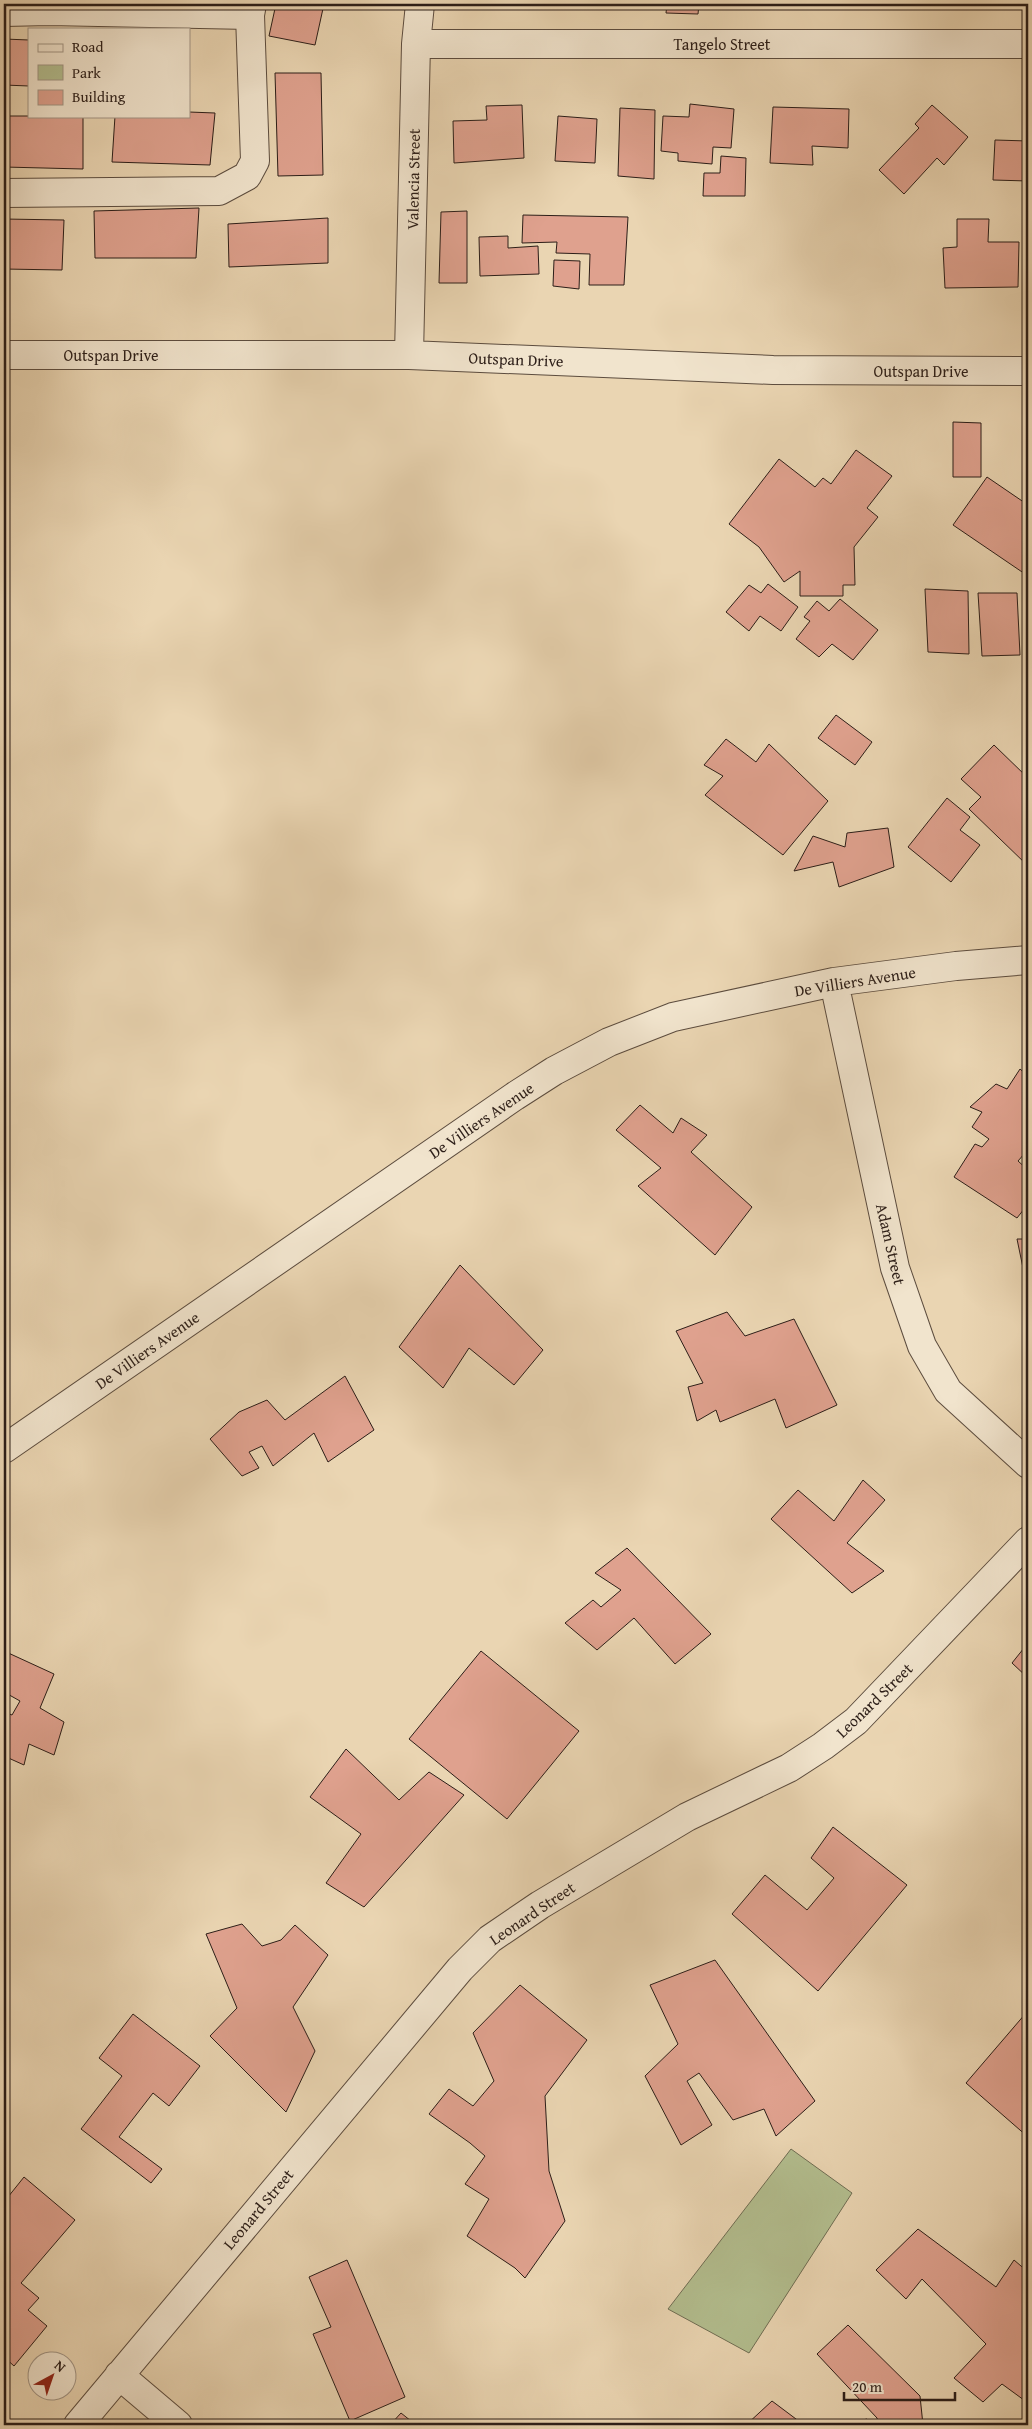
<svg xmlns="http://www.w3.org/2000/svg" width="1032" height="2429" viewBox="0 0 1032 2429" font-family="'Gentium Book Plus',serif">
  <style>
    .green { fill: #b3be8f; stroke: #706e54 }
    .building { fill: #dfa18e; stroke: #2c1e18 }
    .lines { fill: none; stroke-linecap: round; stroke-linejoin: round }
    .minor-casing { stroke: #5c4c3e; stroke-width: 30 }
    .minor { stroke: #f1e4cd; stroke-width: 28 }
    .labels { text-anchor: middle; stroke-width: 5; stroke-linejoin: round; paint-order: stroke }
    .street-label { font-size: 16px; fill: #2c1e18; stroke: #f1e4cd }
  </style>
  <rect width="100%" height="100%" fill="#ead5b2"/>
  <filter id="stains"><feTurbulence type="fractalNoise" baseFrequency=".004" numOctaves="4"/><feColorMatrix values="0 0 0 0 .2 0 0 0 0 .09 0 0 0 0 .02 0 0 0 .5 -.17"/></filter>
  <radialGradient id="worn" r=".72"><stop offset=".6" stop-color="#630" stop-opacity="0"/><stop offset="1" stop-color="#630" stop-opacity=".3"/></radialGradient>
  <!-- green -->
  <path class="green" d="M791 2149 852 2193 749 2353 668 2309Z"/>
  <!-- building -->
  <path class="building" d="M276 4H324L315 45 269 36Z
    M667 4H699L698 14 666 13Z
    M4 39 29 40V86L4 85Z
    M275 73H321L323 175 278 176Z
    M690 104 734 109 731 148 713 147 712 164 678 161V153L661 151 663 116 689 117Z
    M522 105 524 158 454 163 453 121 487 120 486 106Z
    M932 105 968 137 944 165 937 158 904 194 879 170 919 128 915 124Z
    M773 107 849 109 848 148 812 146 813 165 770 163Z
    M620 108 655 110 654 179 618 176Z
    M189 112 215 113 210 165 112 162 115 116H189Z
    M4 116H83V169L4 167Z
    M558 116 597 119 595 163 555 161Z
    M995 140 1028 141V181L993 180Z
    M721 156 746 158 745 196H703L704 173H720Z
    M199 208 196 258H95L94 211Z
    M467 211V283H439L441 212Z
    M523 215 628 217 624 285H589L590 254 556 253 557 242 522 243Z
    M328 218V263L229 267 228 224Z
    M4 219 64 220 62 270 4 269Z
    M957 219H989L988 242H1019L1018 287 945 288 943 248 957 247Z
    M508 236V248L538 246 539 274 480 276 479 237Z
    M554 260 580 261 579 289 553 286Z
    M953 422 981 423V477H953Z
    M856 450 892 476 867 508 878 517 854 547 855 585H843V596H800V571L784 582 759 547 729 524 779 459 815 487 823 478 831 484Z
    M987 477 1028 505V576L953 525Z
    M768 584 798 607 781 631 760 616 749 631 726 612 749 585 761 593Z
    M925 589 968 591 969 654 928 652Z
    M978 593H1017L1020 655 982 656Z
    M840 599 878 630 853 660 832 644 819 657 796 639 810 621 804 617 817 601 829 611Z
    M836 715 872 742 855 765 818 738Z
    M726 739 756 762 769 744 828 801 783 855 705 795 723 776 704 765Z
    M994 745 1028 778V866L969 809 981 797 961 779Z
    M947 798 970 817 960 830 980 845 951 882 908 847Z
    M888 828 894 867 839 887 833 862 794 871 813 836 845 847 847 833Z
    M1020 1069 1028 1076V1155L1025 1153 1018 1161 1028 1170V1204L1017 1218 954 1177 975 1144 982 1147 989 1139 972 1127 982 1112 970 1107 996 1084 1007 1089Z
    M640 1105 673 1133 681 1118 707 1135 691 1152 752 1207 715 1255 638 1186 661 1168 616 1130Z
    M1017 1239H1028V1292Z
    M460 1265 543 1350 514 1385 469 1348 443 1388 399 1347Z
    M727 1312 745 1336 794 1319 837 1405 786 1428 775 1399 720 1422 716 1410 697 1421 688 1387 703 1383 676 1331Z
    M345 1376 374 1430 328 1462 314 1433 273 1466 262 1446 249 1452 259 1468 242 1476 210 1439 239 1412 267 1400 285 1420Z
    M863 1480 885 1500 847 1543 884 1571 852 1593 771 1519 798 1490 834 1521Z
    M627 1548 711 1634 675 1664 634 1618 597 1650 565 1623 593 1600 601 1607 621 1590 595 1573Z
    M1028 1643V1678L1012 1663Z
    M4 1651 54 1674 40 1708 64 1722 54 1755 29 1744 24 1765 4 1756V1712L12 1715 20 1701 4 1692Z
    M481 1651 579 1731 507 1819 409 1739Z
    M346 1749 399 1800 429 1772 464 1795 364 1907 326 1883 361 1834 310 1797Z
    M833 1827 907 1885 818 1991 732 1914 765 1875 807 1910 834 1878 811 1858Z
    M242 1924 262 1946 281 1940 295 1925 328 1955 293 2007 315 2051 286 2112 210 2036 237 2008 206 1934Z
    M715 1960 815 2101 776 2136 764 2109 733 2120 699 2073 687 2081 712 2125 681 2145 645 2076 678 2044 650 1985Z
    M520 1985 587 2040 545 2096 549 2171 565 2221 525 2278 515 2268 467 2236 489 2199 465 2184 485 2156 470 2143 429 2114 449 2089 473 2106 494 2081 473 2033Z
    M1026 2013 1028 2015V2137L966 2083Z
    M133 2014 200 2066 169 2106 153 2093 119 2137 162 2169 151 2183 81 2129 122 2076 99 2058Z
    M24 2177 75 2220 21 2283 39 2298 28 2310 47 2326 14 2366 4 2357V2202Z
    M918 2229 996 2287 1014 2260 1028 2272V2403L1002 2384 983 2402 954 2378 986 2344 922 2279 906 2299 876 2270Z
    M347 2260 405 2397 350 2421 313 2334 331 2327 309 2277Z
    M848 2325 920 2396 923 2425H879L877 2418 817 2354Z
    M772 2401 804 2425H746Z
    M401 2413 416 2425H390Z
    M867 2419 869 2425H840Z"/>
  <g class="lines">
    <defs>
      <path id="minor" d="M4 12 49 11 250 15
        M416 44H1028
        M4 193 219 191 247 176 255 161 250 15 252 4
        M4 355H409L773 370 1028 371
        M409 355 416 44 420 4
        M834 982 895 1268 922 1346 948 1391 1028 1464
        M4 1449 515 1096 554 1071 609 1042 673 1017 834 982 956 966 1028 960
        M119 2375 178 2425
        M78 2425 460 1969 490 1939 540 1905 687 1817 789 1768 823 1746 856 1721 1028 1541"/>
    </defs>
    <!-- minor casing -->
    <use href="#minor" class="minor-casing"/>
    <!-- minor -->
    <use href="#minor" class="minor"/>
  </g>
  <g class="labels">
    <!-- street labels -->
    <g class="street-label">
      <text x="722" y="50">Tangelo Street</text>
      <text transform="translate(413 179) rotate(-89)" y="6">Valencia Street</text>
      <text x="111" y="361">Outspan Drive</text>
      <text transform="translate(516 359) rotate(2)" y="6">Outspan Drive</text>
      <text x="921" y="377">Outspan Drive</text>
      <text transform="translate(855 981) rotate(-9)" y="6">De Villiers Avenue</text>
      <text transform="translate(481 1120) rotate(-34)" y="6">De Villiers Avenue</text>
      <text transform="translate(891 1244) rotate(77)" y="6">Adam Street</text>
      <text transform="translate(147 1350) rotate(-35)" y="6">De Villiers Avenue</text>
      <text transform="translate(874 1700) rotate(-44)" y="6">Leonard Street</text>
      <text transform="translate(532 1913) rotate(-34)" y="6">Leonard Street</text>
      <text transform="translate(258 2209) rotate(-50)" y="6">Leonard Street</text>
    </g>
  </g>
  <!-- margin -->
  <rect width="1032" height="2429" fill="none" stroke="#ead5b2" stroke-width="20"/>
  <rect x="5" y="5" width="1022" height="2419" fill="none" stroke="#2c1e18" stroke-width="2.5"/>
  <rect x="10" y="10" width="1012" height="2409" fill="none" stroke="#2c1e18"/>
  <!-- legend -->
  <rect x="28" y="28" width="162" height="90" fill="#f1e4cd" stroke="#a29585"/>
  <rect x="38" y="44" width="25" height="8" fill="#f1e4cd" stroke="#a29585"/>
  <text x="72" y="52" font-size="15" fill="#2c1e18">Road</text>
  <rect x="38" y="65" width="25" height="15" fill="#b3be8f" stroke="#a29585"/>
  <text x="72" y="78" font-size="15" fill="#2c1e18">Park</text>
  <rect x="38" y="90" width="25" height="15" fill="#dfa18e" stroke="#a29585"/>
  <text x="72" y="102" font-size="15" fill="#2c1e18">Building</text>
  <!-- north arrow -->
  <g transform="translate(52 2376) rotate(40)"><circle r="24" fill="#f1e4cd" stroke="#a29585"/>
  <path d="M0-4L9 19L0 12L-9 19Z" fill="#8f2418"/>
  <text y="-8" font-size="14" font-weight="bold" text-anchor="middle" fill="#2c1e18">N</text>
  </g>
  <!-- scale -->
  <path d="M844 2392v8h111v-8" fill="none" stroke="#2c1e18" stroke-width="2.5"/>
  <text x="852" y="2392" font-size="15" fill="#2c1e18" stroke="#f1e4cd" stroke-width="4" paint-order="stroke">20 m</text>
  <rect width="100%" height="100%" filter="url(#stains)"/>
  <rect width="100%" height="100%" fill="url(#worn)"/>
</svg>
